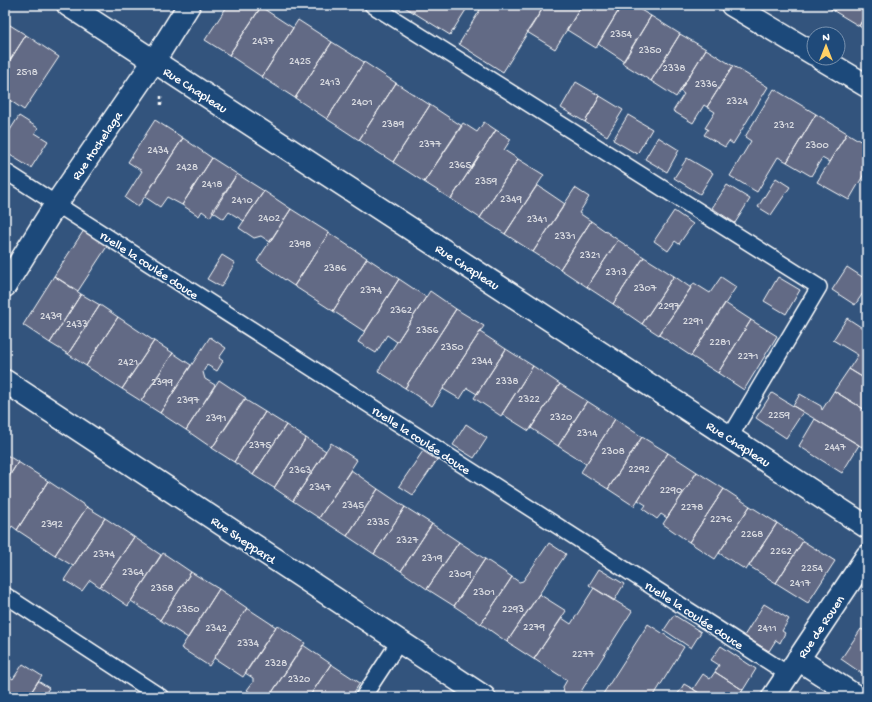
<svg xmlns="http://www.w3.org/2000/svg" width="872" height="702" viewBox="0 0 872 702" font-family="'Gochi Hand',sans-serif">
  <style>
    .building { fill: #626a85; stroke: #fff }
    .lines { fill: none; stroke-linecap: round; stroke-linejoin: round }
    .service-casing { stroke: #fff; stroke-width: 18 }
    .minor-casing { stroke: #fff; stroke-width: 25 }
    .secondary-casing { stroke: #fff; stroke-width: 25 }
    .path { stroke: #fff; stroke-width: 2.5; stroke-dasharray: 3 3; stroke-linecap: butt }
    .service { stroke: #1f4a7a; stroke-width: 15 }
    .minor { stroke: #1f4a7a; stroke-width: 22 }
    .secondary { stroke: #1f4a7a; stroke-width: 22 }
    .labels { text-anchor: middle; stroke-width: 3; stroke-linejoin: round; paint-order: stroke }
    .number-label { font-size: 11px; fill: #d8dae0 }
    .street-label { font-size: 13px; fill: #fff; stroke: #1f4a7a }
  </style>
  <rect width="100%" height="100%" fill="#33547d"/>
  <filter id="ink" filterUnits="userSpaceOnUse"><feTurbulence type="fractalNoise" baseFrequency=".025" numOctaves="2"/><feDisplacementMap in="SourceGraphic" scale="8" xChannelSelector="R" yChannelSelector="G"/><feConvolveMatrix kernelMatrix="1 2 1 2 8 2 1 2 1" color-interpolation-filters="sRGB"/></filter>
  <g filter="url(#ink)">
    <!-- building -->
    <path class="building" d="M228 5H258L261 7 229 55 205 40Z
      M404 5H469L450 35 403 6Z
      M483 5H545L503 72 459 44Z
      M545 5H582L555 49 527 32Z
      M582 5H622L596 48 567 30Z
      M622 5H632L651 16 624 61 598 44Z
      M824 5H838L834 11Z
      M838 5H867V12L859 26 834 11Z
      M261 7 293 28 262 77 229 55Z
      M867 12V31L859 26Z
      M651 16 680 34 651 81 622 63Z
      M298 20 332 42 295 98 262 77Z
      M5 22 26 35 5 68Z
      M680 34 706 49 676 97 651 81Z
      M26 35 59 57 24 110 5 97V68Z
      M332 42 364 62 327 119 295 98Z
      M706 49 733 66 707 107 704 105 693 123 673 111 684 94 680 91Z
      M364 62 396 83 359 140 327 119Z
      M733 66 768 87 733 144 729 141 725 147 704 135 708 129 705 128 715 112 707 107Z
      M576 82 600 96 585 122 561 108Z
      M396 83 430 105 393 162 359 140Z
      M774 89 816 114 787 162 778 157 757 192 730 176 751 141 745 137Z
      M600 96 623 110 607 136 585 122Z
      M430 105 462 126 424 182 393 162Z
      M816 114 847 133 829 162 822 158 811 176 787 162Z
      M628 115 652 129 637 154 613 140Z
      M19 116 38 128 35 133 48 141 31 168 5 152V138Z
      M155 120 183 138 138 207 125 198 142 171 128 162Z
      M484 122 496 130 451 199 424 182 463 123 477 132Z
      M496 130 511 139 504 150 518 159 480 218 451 199Z
      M847 133 867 145V169L849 200 817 182Z
      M658 137 679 150 667 172 645 159Z
      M183 138 212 158 182 205 167 197 160 207 145 197Z
      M212 158 237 174 210 217 202 211 199 216 182 205Z
      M687 158 713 173 700 194 674 178Z
      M518 159 544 175 505 234 480 218Z
      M237 174 264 191 244 221 229 212 224 219 212 211Z
      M776 178 790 187 771 215 758 207Z
      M537 185 565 204 533 252 505 234Z
      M727 185 750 199 735 223 712 208Z
      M575 188 589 197 579 213 591 221 560 269 533 252Z
      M264 191 291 209 270 242 261 236 254 238 239 228Z
      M291 209 329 233 294 286 257 261Z
      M674 211 693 224 679 244 675 241 668 251 654 241Z
      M591 221 618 240 587 287 560 269Z
      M84 230 108 245 78 291 54 276Z
      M329 233 367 258 333 311 294 286Z
      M618 240 644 257 613 304 587 287Z
      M222 255 235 263 221 287 207 279Z
      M644 257 674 276 642 324 613 304Z
      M367 258 399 279 365 332 333 311Z
      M847 267 867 280V287L855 305 832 290Z
      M54 276 81 294 50 343 23 325Z
      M674 276 691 288 659 335 642 324Z
      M721 277 736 287 691 356 659 335 694 283 710 293Z
      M778 277 800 290 786 314 764 301Z
      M399 279 426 297 397 342 387 335 376 353 358 342Z
      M430 291 456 309 405 388 378 371Z
      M81 294 100 305 68 354 50 343Z
      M725 303 751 320 718 373 691 356Z
      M100 305 118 317 86 366 68 354Z
      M456 309 484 326 480 332 432 406 405 388Z
      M118 317 154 341 122 389 86 366Z
      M847 318 864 329 867 324V380L849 369 858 355 833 340Z
      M751 320 777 336 744 390 718 373Z
      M480 332 506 349 477 394 467 388 460 399 443 389Z
      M210 337 226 348 219 358 223 361 217 371 207 365 203 372 205 379 215 385 186 430 160 413Z
      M154 341 173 353 141 401 122 389Z
      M506 349 533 366 501 416 474 398Z
      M173 353 191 365 160 413 141 401Z
      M533 366 560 384 529 431 502 414Z
      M849 369 867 380V411L834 391Z
      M219 380 246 398 212 448 186 430Z
      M560 384 587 401 558 446 531 428Z
      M834 391 867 411V440L862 447 793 406 800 394 821 406 822 410Z
      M772 393 803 412 786 438 756 418Z
      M244 399 265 412 234 462 212 448Z
      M587 401 615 419 586 464 558 446Z
      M265 412 286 425 253 475 234 462Z
      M615 419 642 437 608 489 581 472Z
      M815 419 859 445 842 473 799 446Z
      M466 424 487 438 474 458 453 445Z
      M286 425 306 438 274 488 253 475Z
      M642 437 668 453 634 506 608 489Z
      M306 438 326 451 293 501 274 488Z
      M331 443 357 460 319 518 293 501Z
      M423 451 437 460 413 495 399 486Z
      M668 453 697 472 667 518 661 514 657 519 643 509 646 505 638 500Z
      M5 454 18 462 5 483Z
      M18 462 48 481 17 530 12 526 5 537V483Z
      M351 470 378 489 347 536 319 518Z
      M697 472 724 489 689 542 663 524Z
      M48 481 87 507 55 555 17 530Z
      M378 489 405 507 374 554 347 536Z
      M724 489 750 506 715 559 689 542Z
      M750 506 777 523 746 570 719 553Z
      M87 507 105 518 73 566 55 555Z
      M405 507 432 524 401 571 374 554Z
      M105 518 134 537 100 587 90 580 82 591 64 580Z
      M777 523 803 541 776 583 749 566Z
      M432 524 459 542 427 589 401 571Z
      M134 537 161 555 128 606 100 587Z
      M803 541 835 561 808 603 776 583Z
      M459 542 485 559 454 606 427 589Z
      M549 543 566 554 507 642 481 624 512 577 519 582 523 581Z
      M163 553 191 572 160 620 131 601Z
      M485 559 512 577 481 624 454 606Z
      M599 569 624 584 614 601 589 585Z
      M191 572 219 589 188 638 160 620Z
      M594 588 632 611 580 693 576 696 571 697 566 695 564 692 563 687 567 680 534 659 562 618 571 624Z
      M219 589 247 608 209 666 181 648Z
      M539 594 566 611 534 659 535 660 507 642Z
      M764 604 789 619 782 631 785 633 780 643 776 640 769 651 744 636Z
      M247 608 276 627 243 677 214 658Z
      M674 615 701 632 691 648 664 630Z
      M648 624 684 647 653 697H601Z
      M277 625 305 643 269 697H257L247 690 253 682V678L245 673Z
      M861 629 867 632V677L841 659Z
      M303 645 331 664 309 697H269Z
      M721 646 756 669 743 690 715 672 719 665 711 660Z
      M23 664 42 676 28 697H5V674L13 679Z
      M331 664 360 683 351 697H309Z
      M715 672 743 690 738 697H705L693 689 703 674 710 679Z
      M38 681 49 688 43 697H28Z
      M684 684 693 689 705 697H676Z"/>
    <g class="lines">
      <defs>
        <path id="service" d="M372 5 819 287 730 437
          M5 171 788 674
          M5 595 161 697
          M363 697 399 642"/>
        <path id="minor" d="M68 5 867 527
          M5 286 56 204 154 61 189 5
          M5 381 484 697
          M798 659 857 697
          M773 697 867 556"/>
        <path id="secondary" d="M732 5 814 54
          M820 58 867 86"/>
      </defs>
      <!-- service casing -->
      <use href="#service" class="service-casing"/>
      <!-- minor casing -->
      <use href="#minor" class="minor-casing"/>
      <!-- secondary casing -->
      <use href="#secondary" class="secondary-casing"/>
      <!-- path -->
      <path class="path" d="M161 96V105
        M5 340H11"/>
      <!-- service -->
      <use href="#service" class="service"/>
      <!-- minor -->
      <use href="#minor" class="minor"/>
      <!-- secondary -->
      <use href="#secondary" class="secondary"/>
    </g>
  </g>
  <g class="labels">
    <!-- number labels -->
    <g class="number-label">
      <text x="621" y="37">2354</text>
      <text x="263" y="44">2437</text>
      <text x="650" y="53">2350</text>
      <text x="300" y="64">2425</text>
      <text x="674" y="71">2338</text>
      <text x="27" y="75">2518</text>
      <text x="330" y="85">2413</text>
      <text x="706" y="87">2336</text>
      <text x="737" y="104">2324</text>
      <text x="362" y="105">2401</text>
      <text x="393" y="127">2389</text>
      <text x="784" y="128">2312</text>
      <text x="430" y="147">2377</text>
      <text x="817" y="148">2300</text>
      <text x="158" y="153">2434</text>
      <text x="460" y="168">2365</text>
      <text x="187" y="170">2428</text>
      <text x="486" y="184">2359</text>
      <text x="212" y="187">2418</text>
      <text x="511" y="202">2349</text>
      <text x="242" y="203">2410</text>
      <text x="269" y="221">2402</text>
      <text x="537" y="222">2341</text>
      <text x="565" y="239">2331</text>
      <text x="300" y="247">2398</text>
      <text x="590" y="258">2321</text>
      <text x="335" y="271">2386</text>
      <text x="616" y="275">2313</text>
      <text x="645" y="291">2307</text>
      <text x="371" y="293">2374</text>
      <text x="669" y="309">2297</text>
      <text x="401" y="313">2362</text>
      <text x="51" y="319">2439</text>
      <text x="693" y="324">2291</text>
      <text x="77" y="327">2433</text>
      <text x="427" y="333">2356</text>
      <text x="720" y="345">2281</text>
      <text x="452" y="350">2350</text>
      <text x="748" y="359">2271</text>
      <text x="482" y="364">2344</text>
      <text x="128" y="365">2421</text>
      <text x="507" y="384">2338</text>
      <text x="162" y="385">2399</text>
      <text x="529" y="402">2322</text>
      <text x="188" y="403">2397</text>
      <text x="779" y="418">2259</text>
      <text x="561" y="420">2320</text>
      <text x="216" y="421">2391</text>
      <text x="587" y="436">2314</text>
      <text x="260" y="448">2375</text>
      <text x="835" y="450">2447</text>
      <text x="613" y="454">2308</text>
      <text x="639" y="472">2292</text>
      <text x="300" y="473">2363</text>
      <text x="320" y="490">2347</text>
      <text x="671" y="493">2290</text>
      <text x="353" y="508">2345</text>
      <text x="692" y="510">2278</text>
      <text x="721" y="522">2276</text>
      <text x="378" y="525">2335</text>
      <text x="52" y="527">2392</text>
      <text x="752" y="537">2268</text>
      <text x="407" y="543">2327</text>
      <text x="781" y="554">2262</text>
      <text x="104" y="557">2374</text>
      <text x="432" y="561">2319</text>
      <text x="812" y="571">2254</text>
      <text x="133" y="575">2364</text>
      <text x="460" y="577">2309</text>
      <text x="800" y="586">2417</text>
      <text x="162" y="591">2358</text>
      <text x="484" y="595">2301</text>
      <text x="188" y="612">2350</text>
      <text x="513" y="612">2293</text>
      <text x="534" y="630">2279</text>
      <text x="216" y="631">2342</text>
      <text x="767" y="631">2411</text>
      <text x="248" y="646">2334</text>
      <text x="583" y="657">2277</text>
      <text x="276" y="666">2328</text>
      <text x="299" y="682">2320</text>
    </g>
    <!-- street labels -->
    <g class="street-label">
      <text transform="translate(196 89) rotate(33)" y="5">Rue Chapleau</text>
      <text transform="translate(96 145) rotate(-56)" y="5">Rue Hochelaga</text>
      <text transform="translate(150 264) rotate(33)" y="5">ruelle la coulée douce</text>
      <text transform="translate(468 266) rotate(33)" y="5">Rue Chapleau</text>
      <text transform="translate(422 439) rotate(33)" y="5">ruelle la coulée douce</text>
      <text transform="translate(739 443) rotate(33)" y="5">Rue Chapleau</text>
      <text transform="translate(244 539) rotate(34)" y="5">Rue Sheppard</text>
      <text transform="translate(695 614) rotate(33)" y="5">ruelle la coulée douce</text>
      <text transform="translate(820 626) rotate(-56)" y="5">Rue de Rouen</text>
    </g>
  </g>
  <!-- margin -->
  <rect width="872" height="702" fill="none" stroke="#1f4a7a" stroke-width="20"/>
  <rect x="10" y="10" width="852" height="682" fill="none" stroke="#fff" stroke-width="1.5" filter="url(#ink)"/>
  <!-- north arrow -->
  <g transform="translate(826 46)"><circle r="19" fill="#1f4a7a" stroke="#7992af"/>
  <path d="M0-3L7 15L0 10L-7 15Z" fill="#ffd166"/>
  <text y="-6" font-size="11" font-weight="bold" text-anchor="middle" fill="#ffffff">N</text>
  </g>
</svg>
